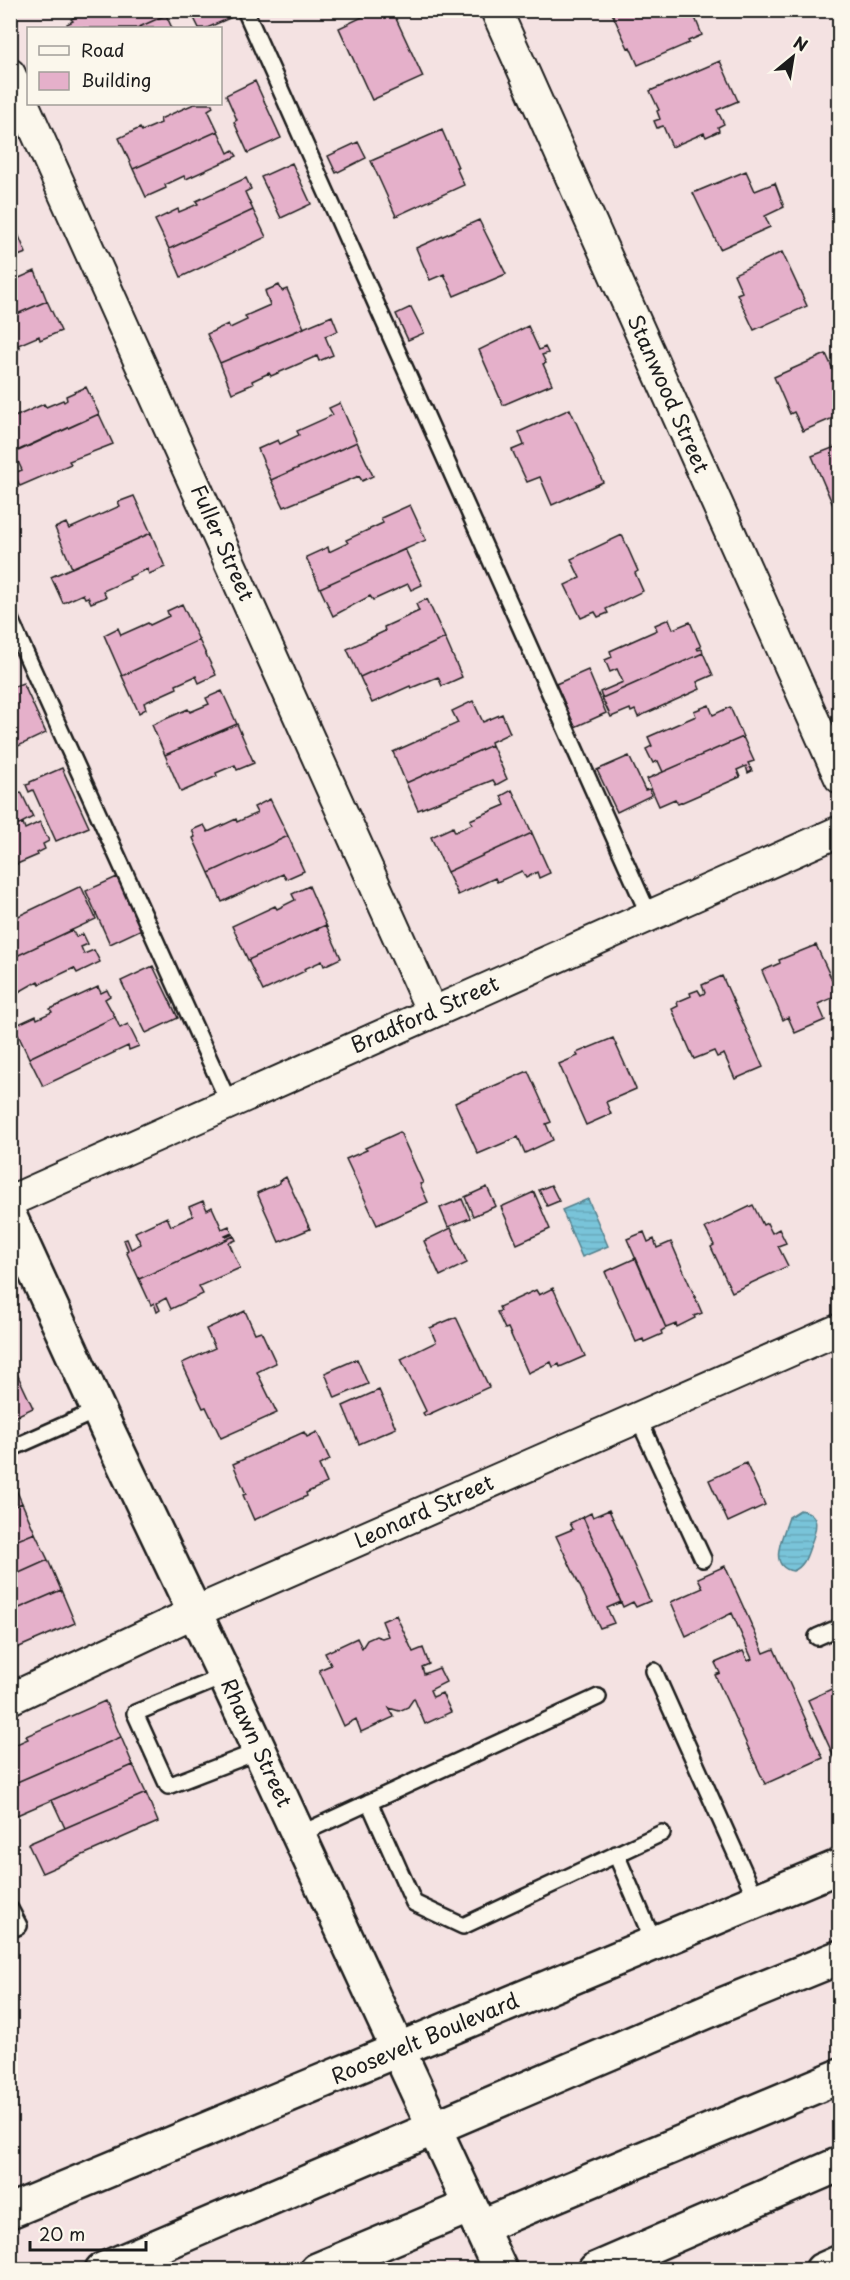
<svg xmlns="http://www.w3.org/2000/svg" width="850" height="2280" viewBox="0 0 850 2280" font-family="'Playpen Sans',sans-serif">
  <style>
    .water { fill: url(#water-rules); stroke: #54818d; stroke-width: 1.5 }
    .building { fill: #e5b0ca; stroke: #1c1c1c; stroke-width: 1.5 }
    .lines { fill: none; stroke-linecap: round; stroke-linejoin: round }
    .service-casing { stroke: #1c1c1c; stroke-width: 20 }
    .minor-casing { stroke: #1c1c1c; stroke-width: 34 }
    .secondary-casing { stroke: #1c1c1c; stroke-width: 38 }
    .trunk-casing { stroke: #1c1c1c; stroke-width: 38 }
    .service { stroke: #fbf7ec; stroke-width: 15 }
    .minor { stroke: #fbf7ec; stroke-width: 30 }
    .secondary { stroke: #fbf7ec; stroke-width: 33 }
    .trunk { stroke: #fbf7ec; stroke-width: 33 }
    .labels { text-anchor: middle; stroke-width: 4.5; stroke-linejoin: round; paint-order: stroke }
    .street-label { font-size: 21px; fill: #1c1c1c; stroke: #fbf7ec }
  </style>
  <defs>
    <pattern id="water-rules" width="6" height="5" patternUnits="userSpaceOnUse" patternTransform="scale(1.5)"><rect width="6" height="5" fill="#79c4d9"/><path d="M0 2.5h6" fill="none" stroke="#68a8ba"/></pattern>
  </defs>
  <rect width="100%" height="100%" fill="#f4e2e2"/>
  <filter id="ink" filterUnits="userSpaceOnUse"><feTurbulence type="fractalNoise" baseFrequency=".0167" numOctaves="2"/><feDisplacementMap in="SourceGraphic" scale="12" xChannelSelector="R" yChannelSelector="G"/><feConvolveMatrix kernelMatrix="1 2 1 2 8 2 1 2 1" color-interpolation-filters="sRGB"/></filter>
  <g filter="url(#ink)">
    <!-- water -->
    <path class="water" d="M588 1199 608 1246 582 1257 562 1210Z
      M800 1510C821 1513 817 1528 811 1544 807 1555 805 1566 793 1571 766 1566 784 1535 789 1517Z"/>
    <!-- building -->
    <path class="building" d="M104 10H164L166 15 137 28H69L67 24 73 21 71 19 89 11 92 17Z
      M190 10H226L230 18 207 28H199Z
      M377 10H392L423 77 372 100 339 28Z
      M674 10 676 16 692 10 702 35 688 41 689 43 638 65 630 47 628 48 611 11Z
      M833 10H840V25Z
      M166 15 172 28H137Z
      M720 61 738 101 717 110 724 124 718 127 719 131 706 137 704 133 672 147 663 126 657 128 654 121 660 119 657 111 659 110 650 91Z
      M255 81 281 138 248 153 234 122 237 120 226 95Z
      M194 104H212L213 107 208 110 218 131 133 169 119 138 140 128 142 131 161 123 160 119Z
      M442 130 458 167H456L464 185 396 216 371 161Z
      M218 131 228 153 233 150 237 156 186 179 184 176 165 185 166 188 146 197 133 169Z
      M358 142 366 158 336 173 328 156Z
      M292 163 311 204 281 218 261 177Z
      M746 171 755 191 775 183 784 207 765 216 770 227 720 249 693 193Z
      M246 178 251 189 245 192 253 210 169 249 155 220 178 209 179 212 198 204 196 201Z
      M253 210 266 237 181 277 169 249Z
      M479 220 506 274 454 296 444 274 430 280 416 248Z
      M13 222 26 253 10 259V223Z
      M782 252 807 306 754 330 737 294 742 292 734 274Z
      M35 271 47 301 10 317V282Z
      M279 285 282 291 287 289 304 328 220 363 207 334 228 324 230 328 247 320 245 316 270 305 265 291Z
      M47 301 61 331 40 340 39 336 18 345 20 348 10 353V317Z
      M411 307 424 333 408 340 396 314Z
      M332 316 338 331 325 336 333 355 319 361 317 356 271 376 269 373 252 381 253 384 232 393 220 363Z
      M528 326 539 350 545 347 548 353 542 355 546 363 543 364 552 384 503 405 479 350Z
      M826 354 838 380 840 379V415L803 431 794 412 790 414 774 377Z
      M86 387 99 414 10 454V419L44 404 46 407 63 400 64 402 67 400 66 396Z
      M340 403 357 442 271 480 258 449 278 440 280 444 299 435 297 431 333 415 329 408Z
      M570 409 603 482 552 505 540 477 527 482 512 450 524 445 519 432Z
      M99 414 113 444 69 461 71 464 20 486 14 473 22 470 14 453Z
      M357 442 373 476 362 481 359 476 284 507 271 480Z
      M840 445V511L836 512 812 456Z
      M134 496 151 533 72 568 55 528 66 523 69 529 120 506 118 502Z
      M410 505 426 540 320 588 306 557 328 547 329 552 348 543 346 540 383 523 381 518Z
      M151 533 165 567 149 574 147 569 129 577 130 579 103 591 106 597 91 603 88 597 85 598 83 594 63 603 51 577Z
      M622 535 638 571 635 573 643 591 606 609 608 613 598 617 595 612 581 618 565 585 580 578 571 559Z
      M405 549 422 585 411 590 408 584 373 600 370 596 333 616 320 588Z
      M427 599 445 638 360 677 347 649 385 631 384 627 419 611 416 604Z
      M182 604 199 640 122 676 104 635 118 628 121 635 148 623 150 625 169 616 167 611Z
      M669 619 673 629 690 622 701 647 697 648 698 650 702 649 703 653 602 698 600 692 623 682 617 669 610 672 605 660 612 657 610 651 657 630 655 625Z
      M445 638 462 677 442 686 438 677 411 688 410 686 372 703 360 677Z
      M199 640 216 675 199 683 196 676 176 685 177 688 144 703 146 709 139 713 122 676Z
      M703 653 713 675 697 682 700 689 638 717 635 710 631 712 630 709 611 717 602 698Z
      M588 670 606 713 575 727 556 684Z
      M23 683 46 733 10 750 12 742 10 738V688Z
      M222 691 237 724 165 755 152 725 188 709 190 712 209 704 206 698Z
      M473 701 483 722 502 714 510 733 491 742 492 745 406 783 393 752 458 723 452 711Z
      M709 705 713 715 730 707 743 737 663 772 658 761 653 763 646 749 652 746 648 737 696 716 694 711Z
      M237 724 254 763 237 770 235 765 216 773 217 776 181 792 165 755Z
      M743 737 754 761 748 763 752 771 748 773 746 766 737 770 740 777 678 804 675 799 659 806 647 779Z
      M492 745 507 779 496 785 493 780 418 810 406 783Z
      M629 756 645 790 649 789 652 795 617 812 597 770Z
      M62 768 89 827 56 841 33 790 29 792 26 785 30 784V782Z
      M512 790 532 833 447 872 431 837 453 827 455 832 472 824 470 820 505 805 501 796Z
      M21 792 33 817 10 829V797Z
      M270 799 288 836 209 873 193 838 195 837 192 830 204 825 208 832 236 819 237 822 257 813 254 807Z
      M40 822 49 841 43 844 45 849 37 853 38 855 10 867V829L23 823 25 829Z
      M532 833 550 873 539 878 537 872 526 878 522 871 497 882 495 878 458 895 447 872Z
      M288 836 304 871 286 879 283 874 222 902 209 873Z
      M117 877 142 929 110 944 86 891Z
      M81 886 96 919 10 959V920Z
      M309 886 326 925 248 960 232 926 275 906 277 909 295 900 292 894Z
      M326 925 341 958 324 966 322 961 304 969 305 971 263 991 248 960Z
      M72 930 76 937 83 934 88 944 81 947 84 954 94 950 100 962 77 973 74 968 40 984 38 981 10 997V959Z
      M816 945 839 995 818 1004 825 1020 795 1033 788 1017 783 1020 762 971 780 963 779 960Z
      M153 966 178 1018 146 1033 121 981Z
      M722 976 763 1067 735 1079 724 1054 717 1057 714 1051 694 1059 672 1009 678 1006 677 1002 691 996 690 993 698 990 701 995 705 993 702 985Z
      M98 987 101 993 107 990 110 996 105 999 115 1017 29 1058 14 1026 36 1016 37 1019 52 1012 50 1009Z
      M115 1017 120 1028 128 1024 139 1046 129 1050 128 1046 43 1086 29 1058Z
      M613 1038 636 1089 606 1102 611 1114 586 1125 559 1064 578 1056 576 1053Z
      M528 1071 551 1122 546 1124 553 1140 525 1153 518 1137 478 1154 455 1103Z
      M400 1132 423 1183 420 1184 428 1202 377 1225 346 1159 367 1150 365 1148Z
      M286 1177 310 1229 279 1242 257 1193 280 1183 279 1181Z
      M551 1185 559 1201 547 1206 539 1190Z
      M487 1187 496 1206 473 1216 465 1197Z
      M534 1192 550 1229 517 1244 501 1207Z
      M462 1199 470 1218 448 1227 440 1208Z
      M203 1201 207 1210 212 1207 222 1229 229 1226 232 1233 225 1236 226 1237 233 1234 234 1236 139 1279 126 1251 128 1250 124 1240 127 1239 131 1249 141 1244 135 1232 167 1217 171 1226 193 1216 189 1207Z
      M753 1205 763 1225 767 1223 772 1233 779 1229 786 1243 778 1246 788 1266 732 1292 711 1247 714 1245 705 1228Z
      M451 1228 467 1263 440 1276 424 1241Z
      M644 1232 648 1242 654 1239 657 1248 671 1242 702 1313 694 1316 695 1318 677 1327 676 1324 666 1328 627 1239Z
      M234 1236 236 1240 229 1243 240 1268 199 1286 203 1294 171 1309 166 1298 157 1303 160 1310 157 1312 154 1303 151 1305 139 1279Z
      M636 1258 666 1328 661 1331 662 1334 644 1342 643 1339 636 1342 605 1272Z
      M553 1288 585 1356 560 1367 559 1364 553 1367 551 1362 528 1373 508 1328 505 1329 497 1312 501 1311 499 1307 536 1290 539 1295Z
      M245 1311 255 1333 261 1331 276 1363 257 1372 277 1413 221 1438 206 1407 203 1408 182 1363 215 1348 206 1329Z
      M456 1317 489 1387 425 1416 423 1413 426 1411 401 1359 436 1342 430 1328Z
      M10 1359 33 1408 10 1419Z
      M357 1359 368 1384 335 1398 325 1373Z
      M379 1390 396 1428 359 1444 343 1406Z
      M304 1432 307 1437 317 1432 330 1460 319 1465 327 1483 306 1493 307 1496 254 1520 243 1495 246 1494 233 1464Z
      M746 1463 765 1505 728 1522 709 1480Z
      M10 1476 22 1503 10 1508Z
      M22 1503 35 1533 10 1543V1508Z
      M609 1510 650 1601 636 1607 633 1602 623 1607 583 1517 591 1513 593 1517Z
      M583 1517 621 1602 607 1608 614 1623 600 1628 556 1536 573 1529 570 1523Z
      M35 1533 48 1560 10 1577V1543Z
      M48 1560 61 1590 10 1612V1577Z
      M725 1566 764 1653 774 1649 823 1758 765 1784 715 1675 720 1673 715 1663 743 1651 748 1661 752 1659 732 1613 686 1636 671 1602 703 1588 698 1578Z
      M61 1590 75 1623 10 1651V1612Z
      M396 1615 413 1652 423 1648 429 1664 422 1667 424 1674 439 1668 446 1682 430 1690 433 1697 442 1693 451 1712 425 1724 414 1698 408 1707 399 1711 389 1708 394 1717 361 1732 356 1719 344 1726 319 1670 331 1665 325 1653 357 1638 362 1648 367 1640 376 1636 382 1638 388 1636 382 1621Z
      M840 1685V1770L808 1700Z
      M105 1701 121 1737 10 1785V1747L28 1739 26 1736Z
      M121 1737 133 1765 10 1818V1785Z
      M133 1765 146 1793 65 1828 52 1800Z
      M146 1793 158 1822 42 1873 28 1844Z"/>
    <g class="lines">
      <defs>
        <path id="service" d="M245 10 649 915
          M10 619 229 1103
          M638 1418 703 1559
          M10 1449 98 1410
          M817 1637 840 1627
          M654 1671 757 1901
          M225 1676 135 1713 168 1786 259 1751
          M369 1802 414 1903 463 1926 662 1833
          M298 1835 598 1697
          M616 1854 654 1943
          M10 1909 19 1926 10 1930"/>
        <path id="minor" d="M496 10 840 778
          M10 74 432 1012
          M10 1201 840 831
          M10 1699 195 1612 840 1329"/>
        <path id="secondary" d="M10 1217 108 1431 225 1676 500 2270"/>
        <path id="trunk" d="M10 2211 840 1866
          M480 2227 840 2076
          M102 2270 722 2005 840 1957
          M317 2270 470 2206
          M595 2270 840 2164
          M822 2270 840 2262"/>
      </defs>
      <!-- service casing -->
      <use href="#service" class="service-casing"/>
      <!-- minor casing -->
      <use href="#minor" class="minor-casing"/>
      <!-- secondary casing -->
      <use href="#secondary" class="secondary-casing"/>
      <!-- trunk casing -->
      <use href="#trunk" class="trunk-casing"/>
      <!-- service -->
      <use href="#service" class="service"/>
      <!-- minor -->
      <use href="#minor" class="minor"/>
      <!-- secondary -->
      <use href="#secondary" class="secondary"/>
      <!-- trunk -->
      <use href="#trunk" class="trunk"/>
    </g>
  </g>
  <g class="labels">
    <!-- street labels -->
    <g class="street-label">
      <text transform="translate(668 394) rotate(66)" y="7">Stanwood Street</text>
      <text transform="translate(222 543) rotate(66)" y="7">Fuller Street</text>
      <text transform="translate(425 1015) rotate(-24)" y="7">Bradford Street</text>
      <text transform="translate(424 1512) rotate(-24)" y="7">Leonard Street</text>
      <text transform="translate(256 1743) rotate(65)" y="7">Rhawn Street</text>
      <text transform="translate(425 2039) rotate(-23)" y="7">Roosevelt Boulevard</text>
    </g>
  </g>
  <!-- margin -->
  <rect width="850" height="2280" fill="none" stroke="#fbf7ec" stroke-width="36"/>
  <rect x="18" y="18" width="814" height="2244" fill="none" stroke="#1c1c1c" stroke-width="2" filter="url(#ink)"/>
  <!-- legend -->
  <rect x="27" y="27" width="195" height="78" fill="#fbf7ec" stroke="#a29f99" stroke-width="1.5"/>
  <rect x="39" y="46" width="30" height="9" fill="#fbf7ec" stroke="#a29f99" stroke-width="1.5"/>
  <text x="81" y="57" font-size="18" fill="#1c1c1c">Road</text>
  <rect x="39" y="72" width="30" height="18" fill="#e5b0ca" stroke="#a29f99" stroke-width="1.5"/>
  <text x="81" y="87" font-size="18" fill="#1c1c1c">Building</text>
  <!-- north arrow -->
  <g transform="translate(793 57) rotate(30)" stroke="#fbf7ec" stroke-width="4.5" paint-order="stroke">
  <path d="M0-4.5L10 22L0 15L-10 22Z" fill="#1c1c1c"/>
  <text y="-9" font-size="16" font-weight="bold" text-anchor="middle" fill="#1c1c1c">N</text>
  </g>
  <!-- scale -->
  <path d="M30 2241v9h116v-9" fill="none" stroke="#1c1c1c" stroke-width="3"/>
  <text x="39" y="2241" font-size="18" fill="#1c1c1c" stroke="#fbf7ec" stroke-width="4.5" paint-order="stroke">20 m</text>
</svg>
